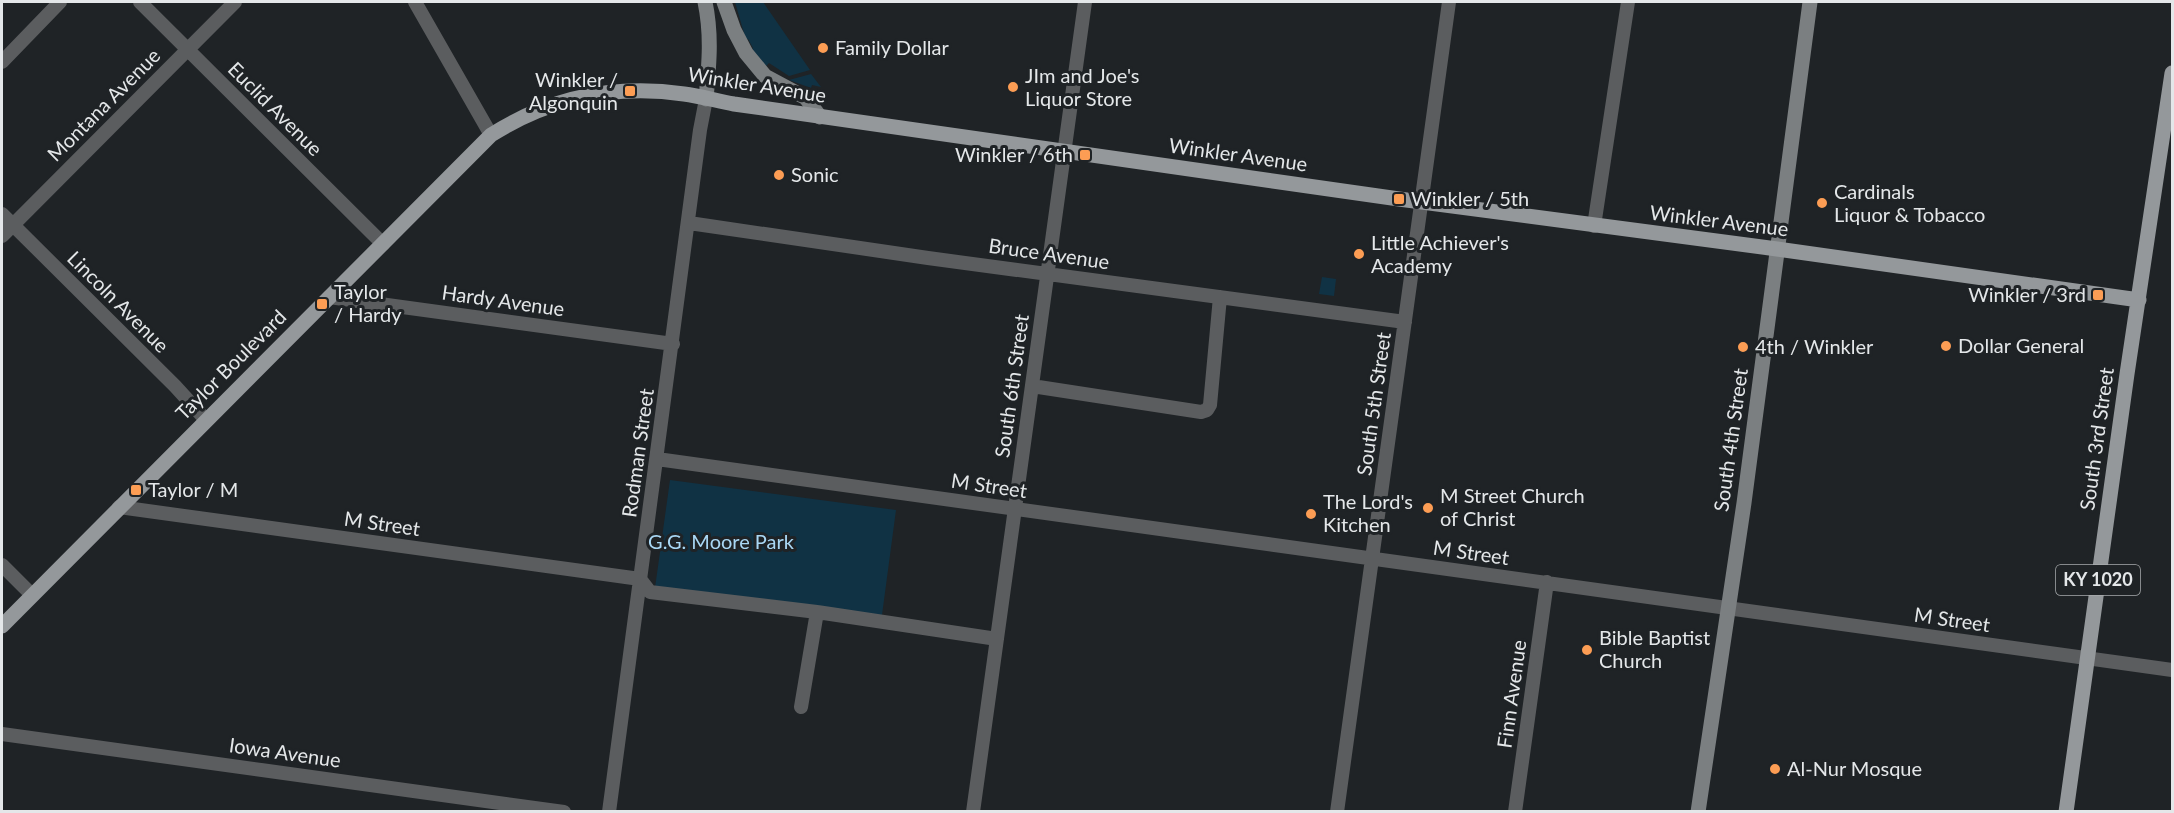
<svg xmlns="http://www.w3.org/2000/svg" width="2174" height="813" viewBox="0 0 2174 813" font-family="Lato,sans-serif">
  <style>
    .green { fill: #103244 }
    .lines { fill: none; stroke-linecap: round; stroke-linejoin: round }
    .street { stroke: #5b5d5f; stroke-width: 14 }
    .secondary { stroke: #7b7f81; stroke-width: 15 }
    .primary { stroke: #94989b; stroke-width: 15 }
    .poi-dot { fill: #fc9d54; stroke: #1f2326; stroke-width: 2 }
    .labels { text-anchor: middle; stroke-width: 6; stroke-linejoin: round; paint-order: stroke }
    .shield { fill: #1f2326; stroke: #a9acae; stroke-width: 1.5 }
    .shield-label { font-size: 18px; font-weight: bold; fill: #e4e7e9 }
    .poi-label { font-size: 20px; fill: #e4e7e9; stroke: #1f2326; text-anchor: start }
    .street-label { font-size: 20px; fill: #e4e7e9; stroke: #1f2326 }
    .park-label { font-size: 20px; fill: #a9d7f4; stroke: #1f2326 }
  </style>
  <rect width="100%" height="100%" fill="#1f2326"/>
  <!-- green -->
  <path class="green" d="M735 2H763L810 70 789 76 769 63 766 66 752 49 753 48 748 39 746 40Z
    M811 74 821 87 812 85 811 88 789 80Z
    M1322 277 1336 279 1334 296 1319 294Z
    M670 480 896 510 882 615 655 588Z"/>
  <g class="lines">
    <!-- street -->
    <path class="street" d="M140 2 383 244
      M415 2 491 135
      M2 62 60 2
      M2 214 175 386 206 420
      M689 223 928 258 1405 322
      M1594 226 1628 2
      M2 236 235 2
      M329 297 673 344
      M1032 386 1201 412 1207 410 1210 405 1220 297
      M657 459 2172 670
      M119 507 640 579 650 592 817 612 997 639
      M2 565 32 595
      M801 707 817 612
      M2 734 564 812
      M609 812 700 130 706 99
      M973 812 1085 2
      M1337 812 1449 2
      M1515 812 1547 582"/>
    <!-- secondary -->
    <path class="secondary" d="M705 2C712 35 709 65 706 99
      M724 2 734 30 746 53 765 76 806 98 820 117
      M1698 812 1744 503 1810 2"/>
    <!-- primary -->
    <path class="primary" d="M2 626 491 135C551 97 614 84 684 94 700 96 717 101 734 104L1399 199 1777 249 2139 300
      M2066 812 2127 374 2172 73"/>
  </g>
  <!-- markers -->
  <g class="poi-dot">
    <circle cx="823" cy="48" r="6"/>
    <circle cx="1013" cy="87" r="6"/>
    <rect x="624" y="85" width="12" height="12" rx="3"/>
    <rect x="1079" y="149" width="12" height="12" rx="3"/>
    <circle cx="779" cy="175" r="6"/>
    <rect x="1393" y="193" width="12" height="12" rx="3"/>
    <circle cx="1822" cy="203" r="6"/>
    <circle cx="1359" cy="254" r="6"/>
    <rect x="2092" y="289" width="12" height="12" rx="3"/>
    <rect x="316" y="298" width="12" height="12" rx="3"/>
    <circle cx="1946" cy="346" r="6"/>
    <circle cx="1743" cy="347" r="6"/>
    <rect x="130" y="484" width="12" height="12" rx="3"/>
    <circle cx="1428" cy="508" r="6"/>
    <circle cx="1311" cy="514" r="6"/>
    <circle cx="1587" cy="650" r="6"/>
    <circle cx="1775" cy="769" r="6"/>
  </g>
  <g class="labels">
    <!-- shield labels -->
    <rect class="shield" x="2056" y="565" width="84" height="30" rx="4.5"/>
    <g class="shield-label">
      <text x="2098" y="586">KY 1020</text>
    </g>
    <!-- poi labels -->
    <g class="poi-label">
      <text x="835" y="55">Family Dollar</text>
      <text x="1025" y="83">JIm and Joe's<tspan x="1025" dy="23">Liquor Store</tspan></text>
      <text x="618" y="87" text-anchor="end">Winkler /<tspan x="618" dy="23">Algonquin</tspan></text>
      <text x="1073" y="162" text-anchor="end">Winkler / 6th</text>
      <text x="791" y="182">Sonic</text>
      <text x="1834" y="199">Cardinals<tspan x="1834" dy="23">Liquor &amp; Tobacco</tspan></text>
      <text x="1411" y="206">Winkler / 5th</text>
      <text x="1371" y="250">Little Achiever's<tspan x="1371" dy="23">Academy</tspan></text>
      <text x="334" y="299">Taylor<tspan x="334" dy="23">/ Hardy</tspan></text>
      <text x="2086" y="302" text-anchor="end">Winkler / 3rd</text>
      <text x="1958" y="353">Dollar General</text>
      <text x="1755" y="354">4th / Winkler</text>
      <text x="148" y="497">Taylor / M</text>
      <text x="1440" y="503">M Street Church<tspan x="1440" dy="23">of Christ</tspan></text>
      <text x="1323" y="509">The Lord's<tspan x="1323" dy="23">Kitchen</tspan></text>
      <text x="1599" y="645">Bible Baptist<tspan x="1599" dy="23">Church</tspan></text>
      <text x="1787" y="776">Al-Nur Mosque</text>
    </g>
    <!-- street labels -->
    <g class="street-label">
      <text transform="translate(757 85) rotate(9)" y="7">Winkler Avenue</text>
      <text transform="translate(104 105) rotate(-45)" y="7">Montana Avenue</text>
      <text transform="translate(275 109) rotate(45)" y="7">Euclid Avenue</text>
      <text transform="translate(1238 155) rotate(8)" y="7">Winkler Avenue</text>
      <text transform="translate(1719 221) rotate(7)" y="7">Winkler Avenue</text>
      <text transform="translate(1049 254) rotate(8)" y="7">Bruce Avenue</text>
      <text transform="translate(503 301) rotate(8)" y="7">Hardy Avenue</text>
      <text transform="translate(118 302) rotate(45)" y="7">Lincoln Avenue</text>
      <text transform="translate(231 365) rotate(-45)" y="7">Taylor Boulevard</text>
      <text transform="translate(1012 386) rotate(-82)" y="7">South 6th Street</text>
      <text transform="translate(1374 404) rotate(-82)" y="7">South 5th Street</text>
      <text transform="translate(2097 439) rotate(-82)" y="7">South 3rd Street</text>
      <text transform="translate(1731 440) rotate(-82)" y="7">South 4th Street</text>
      <text transform="translate(638 453) rotate(-82)" y="7">Rodman Street</text>
      <text transform="translate(989 486) rotate(8)" y="7">M Street</text>
      <text transform="translate(382 524) rotate(8)" y="7">M Street</text>
      <text transform="translate(1471 553) rotate(8)" y="7">M Street</text>
      <text transform="translate(1952 620) rotate(8)" y="7">M Street</text>
      <text transform="translate(1512 694) rotate(-82)" y="7">Finn Avenue</text>
      <text transform="translate(285 753) rotate(8)" y="7">Iowa Avenue</text>
    </g>
    <!-- park labels -->
    <g class="park-label">
      <text x="721" y="549">G.G. Moore Park</text>
    </g>
  </g>
  <!-- border -->
  <rect width="2174" height="813" fill="none" stroke="#e4e7e9" stroke-width="6"/>
</svg>
